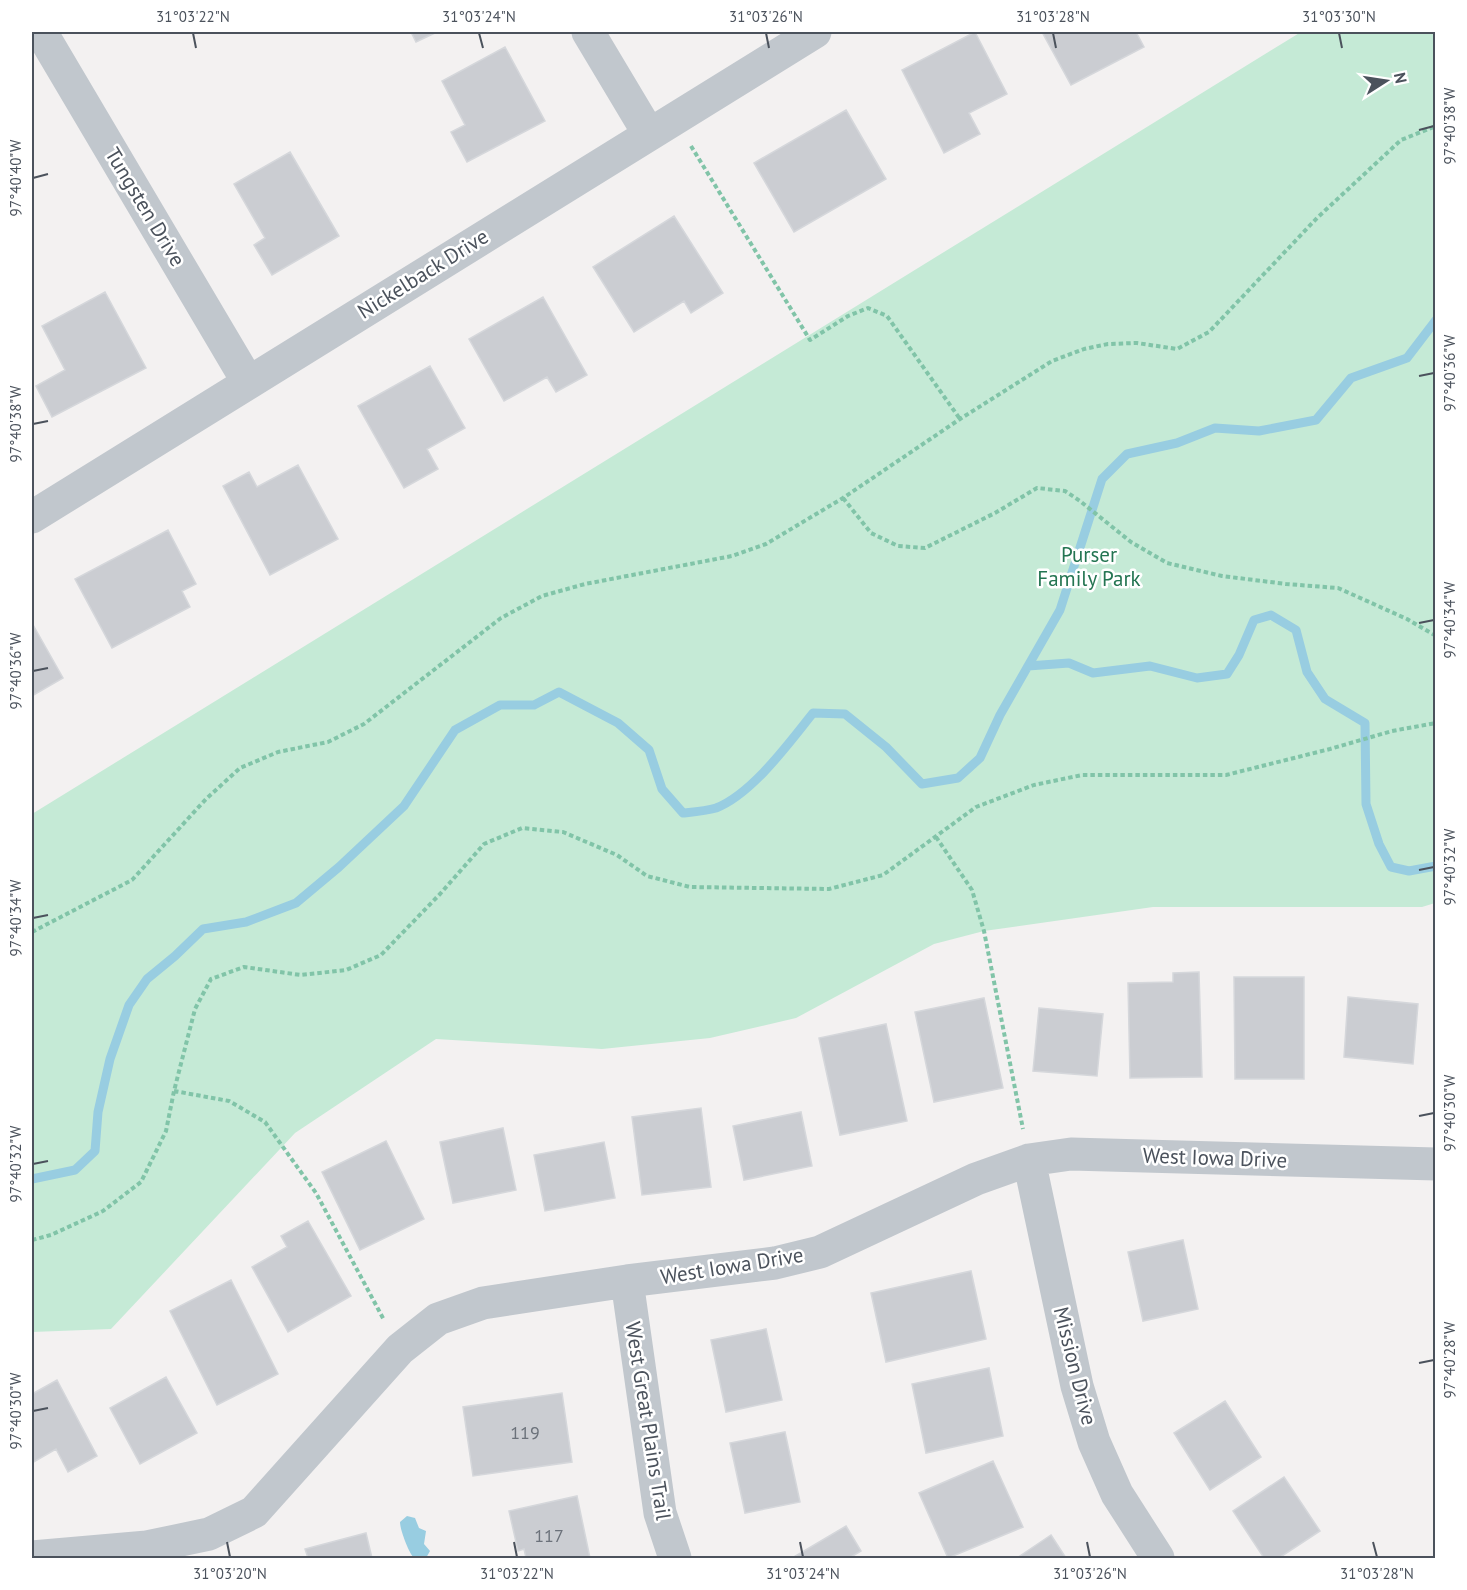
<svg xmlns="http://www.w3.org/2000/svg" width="1467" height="1590" viewBox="0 0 1467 1590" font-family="'PT Sans',sans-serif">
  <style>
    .green { fill: #c5ead6 }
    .water { fill: #98cde1 }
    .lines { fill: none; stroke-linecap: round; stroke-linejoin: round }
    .stream { stroke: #98cde1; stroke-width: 9 }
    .building { fill: #cbcdd2; stroke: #d5d7db; stroke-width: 1.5 }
    .path { stroke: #81c4a8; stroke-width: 4; stroke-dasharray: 4.5 3; stroke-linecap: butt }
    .minor { stroke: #c1c7cd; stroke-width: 33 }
    .ticks { fill: none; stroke: #4b525c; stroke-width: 2 }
    .labels { text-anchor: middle; stroke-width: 5; stroke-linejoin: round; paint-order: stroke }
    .number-label { font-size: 18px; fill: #6b717a }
    .street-label { font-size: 21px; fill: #4b525c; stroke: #fff }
    .park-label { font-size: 21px; fill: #247552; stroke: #fff }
    .neatline { fill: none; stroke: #4b525c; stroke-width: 2 }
    .ticks-label { font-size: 15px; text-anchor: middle; fill: #4b525c }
  </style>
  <rect width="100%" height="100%" fill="#f3f1f1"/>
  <!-- green -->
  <path class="green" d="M1301 32H1435V903L1422 907H1153L984 931 934 944 796 1018 710 1038 602 1049 436 1039 295 1133 111 1329 32 1332V814Z"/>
  <!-- water -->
  <path class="water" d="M407 1516 415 1518 419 1528 426 1531 424 1544 430 1551 426 1558H414C409 1553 400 1530 400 1522Z"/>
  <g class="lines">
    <!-- stream -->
    <path class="stream" d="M1028 666 1069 663 1093 673 1150 666 1197 678 1227 674 1239 655 1254 620 1271 615 1296 630 1307 672 1325 699 1365 723 1366 804 1379 844 1391 867 1409 871 1436 866
      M32 1179 75 1170 95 1151 98 1112 110 1059 129 1005 147 979 175 956 203 929 246 922 296 903 339 867 404 806 455 730 500 705H534L559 692 618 723 649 750 662 789 683 813C693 812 706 811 716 808 752 794 789 743 813 713L845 714 886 747 922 784 958 778 980 758 1000 715 1060 610 1102 479 1127 454 1177 443 1215 428 1259 431 1316 420 1351 378 1407 358 1436 320"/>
  </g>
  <!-- building -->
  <path class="building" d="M411 32H437L416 42Z
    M975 32 1007 94 969 113 980 134 944 153 902 70Z
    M1042 32H1136L1144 47 1071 85Z
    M505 47 545 121 467 162 451 132 465 125 442 81Z
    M846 110 886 179 794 232 754 163Z
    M290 152 339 236 272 275 254 245 265 238 234 184Z
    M674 216 723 293 691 313 684 301 634 332 593 267Z
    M105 292 146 368 52 417 36 386 65 370 42 326Z
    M543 297 587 375 556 392 547 377 504 401 469 339Z
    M430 366 465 428 427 449 438 469 404 488 358 406Z
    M298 465 338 539 270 575 223 486 249 472 257 487Z
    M168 530 196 584 182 591 190 607 112 648 75 579Z
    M32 623 63 678 32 696Z
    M1199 972 1202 1077 1130 1078 1128 983 1173 982V973Z
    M1234 977H1304V1079H1235Z
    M1348 997 1418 1004 1413 1064 1344 1057Z
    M984 998 1003 1088 934 1102 915 1012Z
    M1039 1008 1103 1014 1097 1076 1033 1071Z
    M886 1024 907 1121 840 1135 819 1038Z
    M701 1108 711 1187 642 1195 632 1117Z
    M801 1112 812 1166 744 1180 733 1126Z
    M503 1128 516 1190 453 1203 440 1142Z
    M386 1141 424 1219 360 1250 322 1172Z
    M604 1142 615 1198 545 1211 534 1155Z
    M308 1221 351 1296 288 1332 252 1267 287 1247 281 1236Z
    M1183 1240 1198 1309 1143 1321 1128 1252Z
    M971 1271 986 1339 886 1362 871 1293Z
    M231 1280 278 1374 217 1405 170 1311Z
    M766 1329 782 1400 726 1412 711 1340Z
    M989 1368 1003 1436 926 1453 912 1384Z
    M166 1377 197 1433 140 1464 110 1408Z
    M57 1380 97 1456 68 1472 56 1449 32 1463V1394Z
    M562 1393 572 1462 473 1476 463 1407Z
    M1225 1401 1261 1457 1210 1490 1174 1433Z
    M785 1432 800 1502 745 1513 730 1443Z
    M993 1461 1023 1527 948 1558 919 1493Z
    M1284 1477 1320 1531 1279 1558H1264L1233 1511Z
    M577 1496 590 1558H526L524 1549 518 1551 509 1511Z
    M846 1526 861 1551 851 1557 852 1558H792Z
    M366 1533 372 1558H308L305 1549Z
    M1051 1535 1066 1558H1017Z"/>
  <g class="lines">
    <!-- path -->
    <path class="path" d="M691 146 810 340 848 316 868 308 887 316 960 419
      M843 498 871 533 898 546 925 548 995 513 1037 488 1065 491 1080 501 1131 542 1167 563 1222 576 1286 584 1338 588 1407 619 1436 636
      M936 837 972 890 984 931 1023 1129
      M32 932 132 880 206 799 240 768 278 752 328 742 364 724 501 618 542 596 585 584 732 556 766 544 843 498 960 419 1052 361 1084 349 1108 344 1137 343 1177 349 1209 332 1317 218 1401 140 1436 126
      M174 1091 229 1101 265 1122 316 1193 384 1320
      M32 1240 51 1235 103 1211 141 1182 166 1131 174 1091 195 1009 211 979 244 967 301 975 346 970 381 955 440 894 484 844 522 828 563 832 617 855 647 876 690 887 829 889 883 875 976 807 1034 785 1082 775H1226L1330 749 1392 731 1436 723"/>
    <!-- minor -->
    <path class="minor" d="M41 32 248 382
      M588 32 649 134
      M32 517 815 32
      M1029 1160 1077 1386 1094 1442 1117 1494 1158 1558
      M627 1281 660 1513 675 1558
      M32 1557 147 1547 209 1534 254 1512 400 1349 438 1319 483 1303 627 1281 775 1263 820 1252 976 1179 1029 1160 1071 1154 1436 1164"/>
  </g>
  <!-- ticks -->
  <path class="ticks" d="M193 33 196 48M479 33 483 48M766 33 769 48M1053 33 1056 48M1339 33 1342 48M1419 130 1434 126M33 178 48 174M1419 376 1434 373M33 424 48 421M1419 623 1434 620M33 671 48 668M1419 870 1434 867M33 918 48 915M1419 1116 1434 1113M33 1164 48 1161M1419 1363 1434 1360M33 1411 48 1408M227 1542 230 1557M514 1542 517 1557M800 1542 803 1557M1087 1542 1090 1557M1373 1542 1377 1557"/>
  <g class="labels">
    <!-- number labels -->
    <g class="number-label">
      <text x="525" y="1439">119</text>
      <text x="549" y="1542">117</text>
    </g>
    <!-- street labels -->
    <g class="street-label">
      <text transform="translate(145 207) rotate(59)" y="7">Tungsten Drive</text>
      <text transform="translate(423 274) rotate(-32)" y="7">Nickelback Drive</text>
      <text transform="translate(1215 1158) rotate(2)" y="7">West Iowa Drive</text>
      <text transform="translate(732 1266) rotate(-9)" y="7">West Iowa Drive</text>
      <text transform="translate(1075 1366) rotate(76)" y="7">Mission Drive</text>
      <text transform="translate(648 1421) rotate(81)" y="7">West Great Plains Trail</text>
    </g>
    <!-- park labels -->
    <g class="park-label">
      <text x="1089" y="562">Purser<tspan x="1089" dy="24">Family Park</tspan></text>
    </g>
  </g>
  <!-- border -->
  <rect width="1467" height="1590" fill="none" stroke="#ffffff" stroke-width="66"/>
  <!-- north arrow -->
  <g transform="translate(1386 81) rotate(78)" stroke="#ffffff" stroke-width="4.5" paint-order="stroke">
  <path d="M0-4.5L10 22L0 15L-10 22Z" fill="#4b525c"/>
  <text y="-9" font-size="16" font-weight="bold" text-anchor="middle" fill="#4b525c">N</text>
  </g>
  <rect x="33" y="33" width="1401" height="1524" class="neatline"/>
  <g class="ticks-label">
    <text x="193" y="22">31°03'22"N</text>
    <text x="479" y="22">31°03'24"N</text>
    <text x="766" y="22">31°03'26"N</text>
    <text x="1053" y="22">31°03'28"N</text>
    <text x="1339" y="22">31°03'30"N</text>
    <text transform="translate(1450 126) rotate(-90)" y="5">97°40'38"W</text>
    <text transform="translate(16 178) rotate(-90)" y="5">97°40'40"W</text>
    <text transform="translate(1450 373) rotate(-90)" y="5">97°40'36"W</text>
    <text transform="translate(16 424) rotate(-90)" y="5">97°40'38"W</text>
    <text transform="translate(1450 620) rotate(-90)" y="5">97°40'34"W</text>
    <text transform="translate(16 671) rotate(-90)" y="5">97°40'36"W</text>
    <text transform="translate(1450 867) rotate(-90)" y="5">97°40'32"W</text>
    <text transform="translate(16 918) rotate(-90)" y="5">97°40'34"W</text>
    <text transform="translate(1450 1113) rotate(-90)" y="5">97°40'30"W</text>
    <text transform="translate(16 1164) rotate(-90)" y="5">97°40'32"W</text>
    <text transform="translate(1450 1360) rotate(-90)" y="5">97°40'28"W</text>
    <text transform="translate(16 1411) rotate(-90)" y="5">97°40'30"W</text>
    <text x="230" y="1579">31°03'20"N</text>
    <text x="517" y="1579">31°03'22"N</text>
    <text x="803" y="1579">31°03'24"N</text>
    <text x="1090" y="1579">31°03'26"N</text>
    <text x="1377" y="1579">31°03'28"N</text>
  </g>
</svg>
